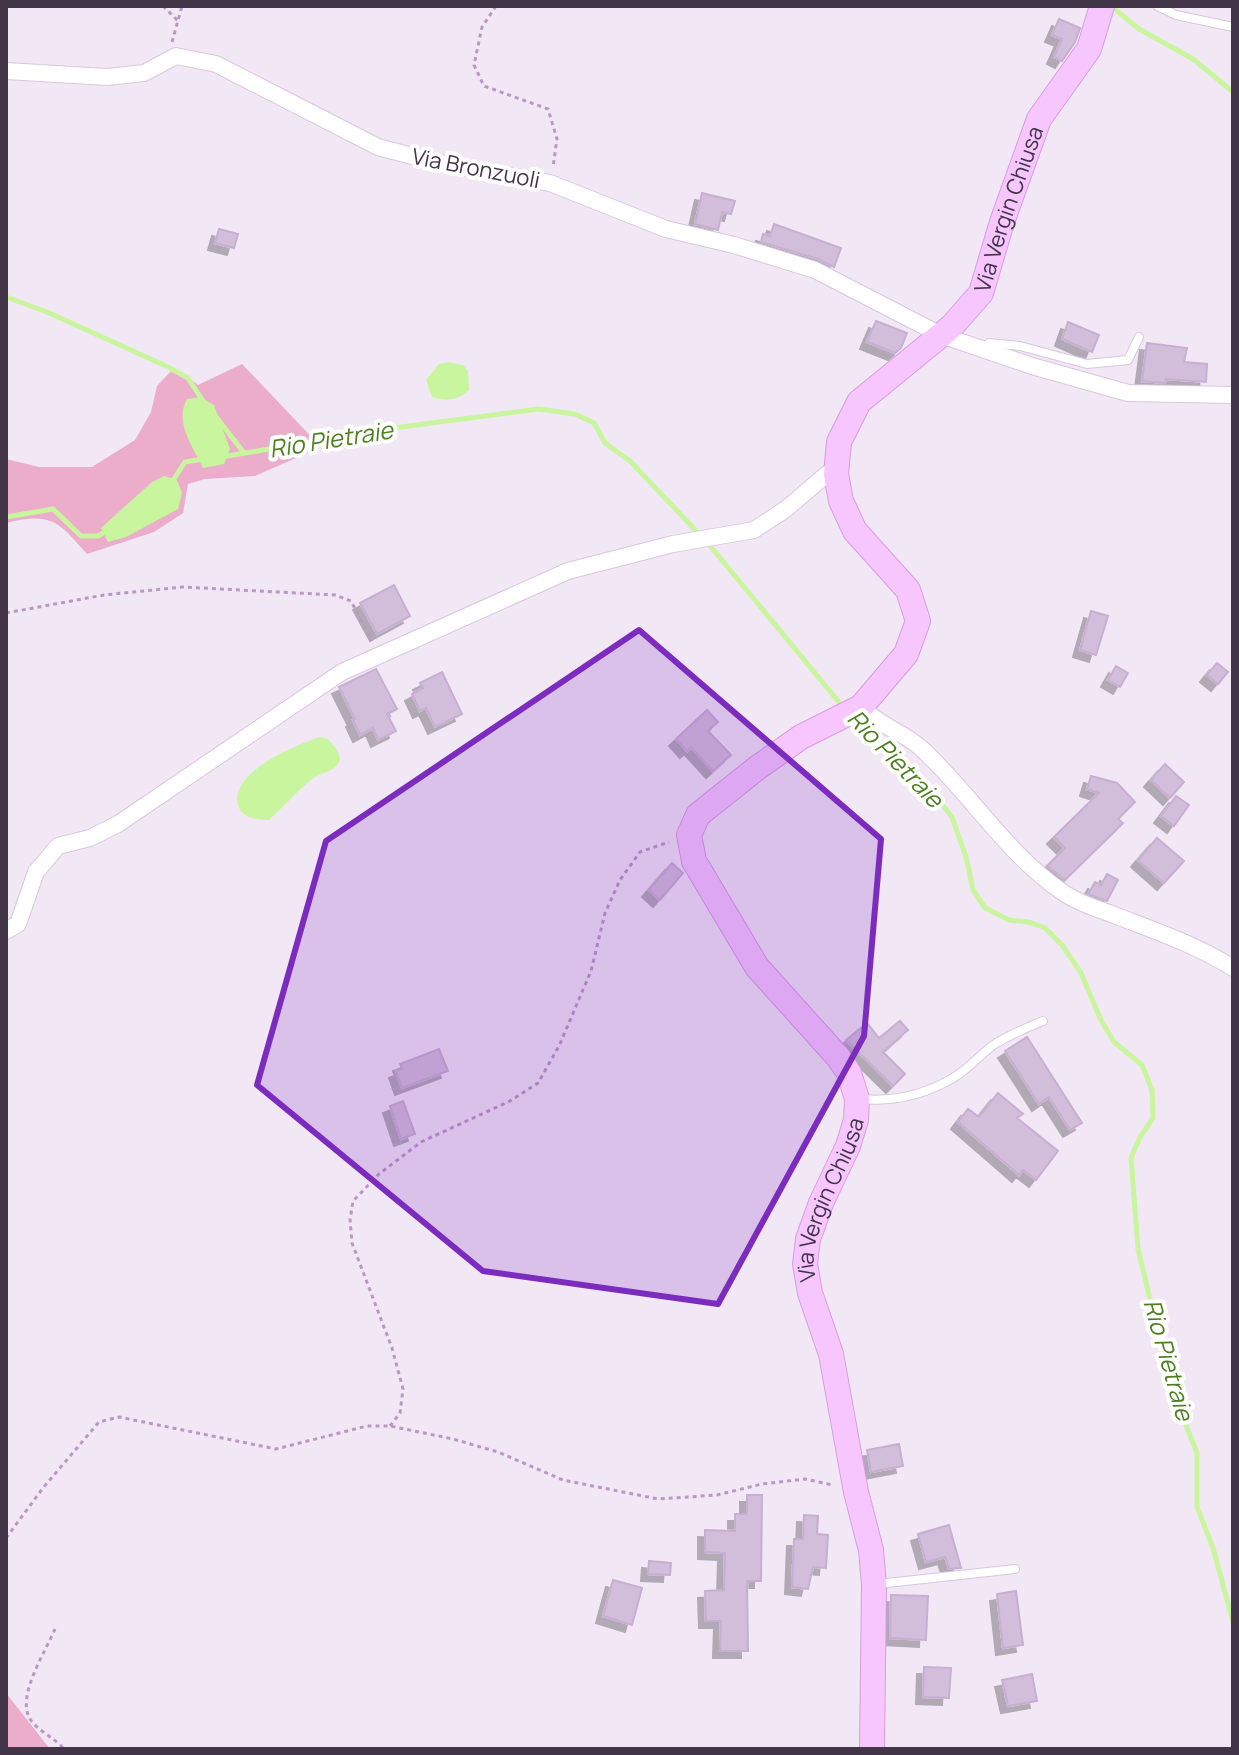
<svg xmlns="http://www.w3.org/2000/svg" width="1239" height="1755" viewBox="0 0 1239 1755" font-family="Manrope,sans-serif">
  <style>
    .green { fill: #ebadc9 }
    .water { fill: #c9f59f }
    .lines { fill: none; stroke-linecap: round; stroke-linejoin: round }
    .stream { stroke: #c9f59f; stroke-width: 5 }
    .building { fill: #d2beda; stroke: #c8aed2; stroke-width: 2; filter: url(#shadow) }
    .lane-casing { stroke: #d9c6df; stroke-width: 10 }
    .street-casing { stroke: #d9c6df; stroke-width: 18 }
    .secondary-casing { stroke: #d89ce4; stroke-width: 26 }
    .path { stroke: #b999c3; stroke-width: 3; stroke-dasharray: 4 4; stroke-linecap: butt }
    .lane { stroke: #fff; stroke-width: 8 }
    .street { stroke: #fff; stroke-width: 16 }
    .secondary { stroke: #f7c6ff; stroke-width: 24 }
    .marked { fill: #7b2cbf; fill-opacity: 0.2; stroke: #7b2cbf; stroke-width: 6; stroke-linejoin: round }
    .labels { text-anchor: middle; stroke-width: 8; stroke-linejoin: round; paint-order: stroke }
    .street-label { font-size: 22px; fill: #433548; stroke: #fff }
    .water-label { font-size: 24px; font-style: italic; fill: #4d801f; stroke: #fff }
  </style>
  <defs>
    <filter id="shadow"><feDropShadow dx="-7" dy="7" stdDeviation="0" flood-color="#0004"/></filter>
  </defs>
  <rect width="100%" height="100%" fill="#f2e7f5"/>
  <!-- green -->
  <path class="green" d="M242 364 321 447 255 476 205 479 188 484 183 513 154 532 87 554C58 521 51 512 6 523V459L39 467H92L135 440 151 412 157 386 171 371 184 374 198 385Z
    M6 1693 50 1749H6Z"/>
  <!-- water -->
  <path class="water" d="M448 362 463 365 468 371 469 390C459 400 446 402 432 397L426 380 439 364Z
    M200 397 214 405 230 449 224 464 203 468C193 447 174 422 187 399Z
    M164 476 177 480 182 493 178 509 126 537 108 542 101 528 152 482Z
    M320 737 328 739C333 745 342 754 339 762 334 772 320 773 312 779 297 791 283 807 269 820 256 819 242 819 238 805 229 772 296 745 320 737Z"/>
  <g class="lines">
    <!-- stream -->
    <path class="stream" d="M1111 6 1139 29 1193 59 1233 92
      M6 297 47 312 166 366 188 378 203 401
      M217 418 244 453
      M221 457 401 427 538 409 575 414 594 423 605 443 630 461 700 535
      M170 485 185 462 204 459
      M6 517 53 509 81 536H98L108 530
      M707 542 843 707
      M852 717 875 744 919 776 952 817 966 857 973 890 985 908 1009 920 1029 922 1045 928 1062 945 1081 973 1101 1020 1114 1042 1142 1065 1152 1090 1153 1118 1140 1137 1131 1158 1138 1249 1172 1390 1197 1453V1507L1213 1548 1233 1622"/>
  </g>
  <!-- building -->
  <path class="building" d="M1059 19 1080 28 1075 42 1062 61 1054 57 1062 39 1052 35Z
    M702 193 735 201 731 214 722 212 718 230 695 224Z
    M774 224 841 248 834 267 818 259 761 242 763 234 770 236Z
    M219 229 238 234 234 248 215 243Z
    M876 321 907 333 901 348 895 353 867 342Z
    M1068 322 1099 335 1092 352 1062 339Z
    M1147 343 1187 348 1184 362 1207 364 1206 382 1166 379 1165 383 1142 381Z
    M394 585 410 616 377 634 360 603Z
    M1091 611 1108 616 1096 655 1080 650Z
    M1217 663 1228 672 1218 684 1207 675Z
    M1116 666 1128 673 1120 687 1108 680Z
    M376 669 397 709 387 714 396 731 378 740 373 728 360 735 353 720 355 719 339 687Z
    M442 672 462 714 435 727 426 708 420 711 412 694 423 688 420 683Z
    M707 710 718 722 708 731 731 755 713 771 691 747 687 751 676 739Z
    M1165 764 1184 782 1170 798 1151 780Z
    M1091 776 1117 783 1135 802 1118 819 1123 823 1065 880 1047 866 1065 848 1054 837 1099 793 1087 789Z
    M1176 796 1189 805 1174 826 1161 816Z
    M1157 838 1184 861 1164 883 1138 860Z
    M672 863 683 873 660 900 649 890Z
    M1107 874 1118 880 1107 901 1088 894 1095 882 1101 885Z
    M900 1021 908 1030 883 1052 905 1074 893 1086 846 1040 867 1023 879 1038Z
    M1027 1037 1082 1123 1070 1130 1049 1097 1039 1104 1005 1051Z
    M439 1049 448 1071 402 1088 396 1071 402 1069 400 1064Z
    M998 1093 1023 1114 1017 1118 1058 1151 1036 1180 1023 1170 1019 1175 958 1122 968 1109 979 1117Z
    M403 1101 415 1134 401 1139 390 1106Z
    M899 1444 903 1466 871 1472 867 1450Z
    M747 1495H762L761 1581H747L748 1651H720L721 1621H706L705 1591 724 1590 725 1553 705 1552V1530L735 1531V1514H747Z
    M804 1515 818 1516 817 1534 828 1535 826 1568 813 1567 808 1589 792 1587 794 1539H803Z
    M949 1525 961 1568H960L949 1569 945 1557 926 1562 918 1534Z
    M649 1561 671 1563 670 1575 648 1574Z
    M613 1580 642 1588 632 1625 603 1616Z
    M1016 1591 1023 1645 1003 1648 997 1594Z
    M891 1595 928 1596 926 1640 890 1638Z
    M924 1667 951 1668 949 1698 923 1697Z
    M1032 1674 1037 1701 1008 1706 1002 1680Z"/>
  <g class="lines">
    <defs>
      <path id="lane" d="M1157 6 1176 15 1233 27
        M984 349 989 343 1020 346 1087 364 1128 360 1139 337
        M862 1099C895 1102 924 1095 953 1078 967 1070 979 1056 992 1046 1008 1035 1026 1028 1043 1021
        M878 1584 1015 1569"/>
      <path id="street" d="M6 71 107 77 144 73 176 56 216 64 378 147 435 162 550 183 666 229 734 245 815 270 941 335 1032 366 1128 393 1233 395
        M861 707C878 725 903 732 921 748 970 793 1006 853 1061 891 1079 904 1102 910 1122 918 1161 933 1198 946 1233 968
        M6 931 18 924 36 872 58 846 90 838 118 824 342 672 568 571 673 544 754 530 786 509 827 474H836"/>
      <g id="secondary">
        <path id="s1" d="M872 1749 874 1585 871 1550 856 1492 831 1354 810 1293 805 1264 808 1239 821 1203 848 1146 856 1120 857 1099 849 1073 838 1057 757 967 694 861 689 835 698 815 757 768 801 737 861 707 906 654 918 621 908 590 855 531 841 501 836 474 839 442 859 402 952 326 981 293 1002 222 1039 119 1089 49 1102 6"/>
      </g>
    </defs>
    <!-- lane casing -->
    <use href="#lane" class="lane-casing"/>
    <!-- street casing -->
    <use href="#street" class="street-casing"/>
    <!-- secondary casing -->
    <use href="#secondary" class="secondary-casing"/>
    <!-- path -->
    <path class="path" d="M163 6 178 21
      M496 6 482 27 474 65 484 86 548 109 557 139 553 167
      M172 42 182 6
      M6 613 104 595 183 587 335 595 351 601 372 641
      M390 1426 400 1413 403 1389 392 1348 352 1243 350 1220 353 1201 379 1174 421 1142 510 1101 538 1083 559 1046 591 971 605 913 620 880 640 852 669 842
      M6 1538 43 1488 99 1422 119 1417 276 1449 367 1426H390L453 1439 498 1452 563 1480 658 1499 717 1495 762 1484 805 1479 833 1485
      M55 1629C46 1651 16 1696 30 1719 38 1731 55 1738 64 1749"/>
    <!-- lane -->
    <use href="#lane" class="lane"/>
    <!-- street -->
    <use href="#street" class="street"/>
    <!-- secondary -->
    <use href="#secondary" class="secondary"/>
  </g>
  <!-- marked area -->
  <path class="marked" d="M639 630 881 839 864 1036 718 1304 483 1271 257 1085 326 841Z"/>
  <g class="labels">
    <!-- street labels -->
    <g class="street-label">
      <text transform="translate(476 168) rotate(11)" y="8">Via Bronzuoli</text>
      <text dy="8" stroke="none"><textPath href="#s1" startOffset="1810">Via Vergin Chiusa</textPath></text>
      <text dy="8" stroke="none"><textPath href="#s1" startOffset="562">Via Vergin Chiusa</textPath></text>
    </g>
    <!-- water labels -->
    <g class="water-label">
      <text transform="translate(331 440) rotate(-9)" y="8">Rio Pietraie</text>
      <text transform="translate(895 759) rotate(46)" y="8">Rio Pietraie</text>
      <text transform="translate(1168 1360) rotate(74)" y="8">Rio Pietraie</text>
    </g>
  </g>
  <!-- border -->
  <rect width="1239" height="1755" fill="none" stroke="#433548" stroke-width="16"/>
</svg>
